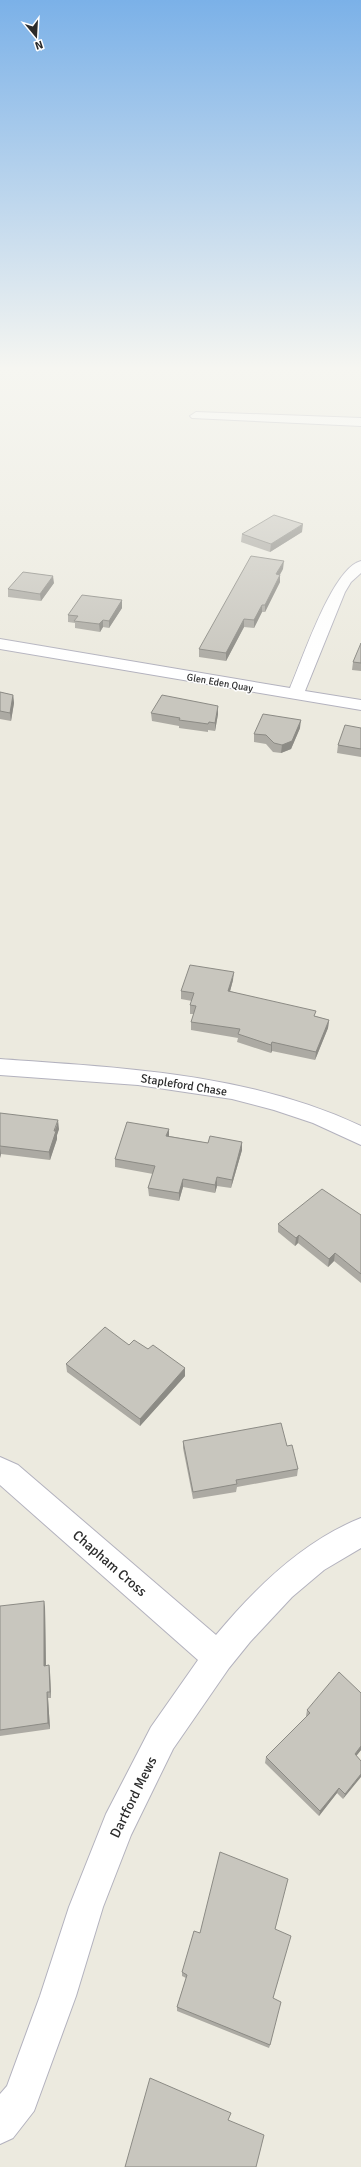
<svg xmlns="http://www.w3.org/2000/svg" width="361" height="2167" viewBox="0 0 361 2167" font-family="Signika,sans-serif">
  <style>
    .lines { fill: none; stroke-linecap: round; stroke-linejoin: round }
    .minor-casing { stroke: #b3b2be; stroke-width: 2 }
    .minor { fill: #fff; fill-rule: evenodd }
    .wall { fill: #acaaa3 }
    .shaded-wall { fill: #8c8b85 }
    .building { fill: #c8c6be; stroke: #8c8b85 }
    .labels { text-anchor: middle; stroke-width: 3; stroke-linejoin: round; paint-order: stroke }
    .far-street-label { font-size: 10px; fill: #2b2b2b; stroke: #fff }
    .street-label { font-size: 12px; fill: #2b2b2b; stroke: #fff }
    .near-street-label { font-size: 14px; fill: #2b2b2b; stroke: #fff }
  </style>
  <rect width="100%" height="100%" fill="#eceadf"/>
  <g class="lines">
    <defs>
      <path id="minor" d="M196 412 361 418V426L192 418 190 416Z
        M361 561V573L351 582 345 592 305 691 361 700V710L0 649V639L290 688C302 661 332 568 361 561Z
        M0 1059C123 1068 248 1073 361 1126V1145L313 1123 274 1110 232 1099 138 1085 0 1075Z
        M0 1457 18 1465 216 1635C255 1588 303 1541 361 1518V1548L324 1570 292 1597 250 1642 229 1668 173 1749 131 1835 103 1907 76 1996 34 2111 13 2138 0 2144V2094L7 2086 40 1996 69 1907 106 1814 151 1727 198 1660 0 1485Z"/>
    </defs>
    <!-- minor casing -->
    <use href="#minor" class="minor-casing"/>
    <!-- minor -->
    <use href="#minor" class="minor"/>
  </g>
  <!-- wall -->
  <path class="wall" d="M302 532 270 552 241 542 242 534Z
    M283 569 280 575V582L265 612H262L254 628 244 627 226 661 199 657V649Z
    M54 583 41 601 8 597V589Z
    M122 600V608L109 628 103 627 100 632 75 628V623L68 622V615Z
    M361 643V671L352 670 353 662Z
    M0 692 13 695 14 703 11 721 0 719Z
    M218 706V714L215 731 208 730V732L179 728V726L152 721 151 713Z
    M300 728 291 749 281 753 273 752 266 744 254 742V734Z
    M361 728V757L337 753 338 745Z
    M233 980 230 991 329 1020 328 1028 315 1060 272 1051 271 1053 237 1042 238 1038 191 1030V1022L194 1014H190V1005L192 1001 181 999V991Z
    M0 1113 59 1129 57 1135V1139L50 1160 1 1154 0 1158Z
    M169 1129V1136L208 1143 242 1142V1150L231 1188 217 1186 215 1193 183 1187 179 1201 149 1196 148 1188 153 1174 115 1167V1159Z
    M361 1215V1283L334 1261 328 1267 298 1243 295 1246 278 1232V1224Z
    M129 1345 148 1349 185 1368V1376L140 1426 67 1372 66 1364Z
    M183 1441 287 1446 298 1469 297 1476 237 1487 236 1492 193 1499 183 1448Z
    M0 1606 45 1607 46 1666 49 1665 50 1672 51 1698H48L50 1729 0 1736Z
    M361 1693V1750L356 1756 361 1761 343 1799 337 1793 319 1816 265 1763 266 1757 307 1716H306L307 1710Z
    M275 1930 273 1998 270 2045 269 2048 177 2011V2007L186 1978 182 1976V1972L200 1933Z"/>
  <!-- shaded-wall -->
  <path class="shaded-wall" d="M303 524 302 532 270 552 271 544Z
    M284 561 283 569 275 582 276 574Z
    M280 575V582L265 612V605Z
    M53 576 54 583 41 601 40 594Z
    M122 600V608L109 628V621Z
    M262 605V612L254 628V620Z
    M244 619V627L226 661V653Z
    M103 620V627L100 632 99 624Z
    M13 695 14 703 11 721 10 713Z
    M218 706V714L215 731V723Z
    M301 720 300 728 291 749 281 753 282 745Z
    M234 972 233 980 228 999V991Z
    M329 1020 328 1028 315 1060 316 1052Z
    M272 1042V1051L271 1053V1045Z
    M58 1120 59 1129 57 1135V1139L50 1160 49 1152Z
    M169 1129V1138L166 1136Z
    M242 1142V1150L231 1188 232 1180Z
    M0 1147 1 1154 0 1158Z
    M217 1177V1186L215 1193V1185Z
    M183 1179V1187L179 1201V1193Z
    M299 1235 298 1243 295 1246 296 1238Z
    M335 1253 334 1261 328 1267 329 1259Z
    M185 1368V1376L140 1426V1419Z
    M44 1601 45 1607 46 1672 44 1666Z
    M49 1665 50 1672 51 1698 50 1692Z
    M47 1692 48 1698 50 1729 48 1723Z
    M361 1746V1750L353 1760 355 1754Z
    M361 1774V1777L343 1799 345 1794Z
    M339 1788 337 1793 319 1816 320 1811Z"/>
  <!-- building -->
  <path class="building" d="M274 515 303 524 271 544 242 534Z
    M251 556 284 561 276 574 280 575 265 605H262L254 620 244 619 226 653 199 649Z
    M23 572 53 576 40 594 8 589Z
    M82 595 122 600 109 621 103 620 99 624 74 621 78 616 68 615Z
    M361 643V663L353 662Z
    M0 692 13 695 10 713 0 711Z
    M162 695 218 706 215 723 209 722 208 724 179 720 180 718 151 713Z
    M263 714 301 720 292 741 282 745 274 743 266 735 254 734Z
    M345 725 361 728V749L338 745Z
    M190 965 234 972 228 991 316 1011 314 1016 329 1020 316 1052 272 1042 271 1045 238 1034 240 1029 191 1022 196 1006 190 1005 194 993 181 991Z
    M0 1113 58 1120 54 1131H56L49 1152 0 1146Z
    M127 1122 169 1129 166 1136 208 1143 210 1136 242 1142 232 1180 217 1177 215 1185 183 1179 179 1193 148 1188 155 1166 115 1159Z
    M322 1189 361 1215V1274L335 1253 329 1259 299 1235 296 1238 278 1224Z
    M105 1327 129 1345 134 1340 148 1349 153 1345 185 1368 140 1419 66 1364Z
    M281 1423 287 1446 292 1445 298 1469 236 1480 237 1484 193 1492 183 1441Z
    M44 1601V1666L49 1665 50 1692H47L48 1723 0 1730V1606Z
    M339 1672 361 1693V1746L355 1754 361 1761V1774L345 1794 339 1788 320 1811 266 1757 310 1713 307 1710Z
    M220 1852 288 1879 275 1929 291 1936 273 1998 281 2002 270 2045 177 2007 187 1975 182 1972 194 1931 200 1933Z
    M150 2078 231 2113 228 2120 264 2135 256 2167H125Z"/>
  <!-- sky -->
  <linearGradient id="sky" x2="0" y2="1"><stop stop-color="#7bb1e8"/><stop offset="0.55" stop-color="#f6f6f1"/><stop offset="1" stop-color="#f6f6f1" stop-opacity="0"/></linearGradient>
  <rect width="361" height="670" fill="url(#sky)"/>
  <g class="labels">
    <!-- far-street labels -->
    <g class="far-street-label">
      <text transform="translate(220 682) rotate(10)" y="4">Glen Eden Quay</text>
    </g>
    <!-- street labels -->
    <g class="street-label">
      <text transform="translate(184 1085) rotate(9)" y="4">Stapleford Chase</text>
    </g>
    <!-- near-street labels -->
    <g class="near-street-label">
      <text transform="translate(110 1563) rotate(41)" y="5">Chapham Cross</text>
      <text transform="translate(133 1797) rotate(-64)" y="5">Dartford Mews</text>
    </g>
  </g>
  <!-- north arrow -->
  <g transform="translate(36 36) rotate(162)" stroke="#ffffff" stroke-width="3" paint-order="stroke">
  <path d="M0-3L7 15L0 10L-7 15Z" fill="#2b2b2b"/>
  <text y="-6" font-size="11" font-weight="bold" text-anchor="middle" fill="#2b2b2b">N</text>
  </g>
</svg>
